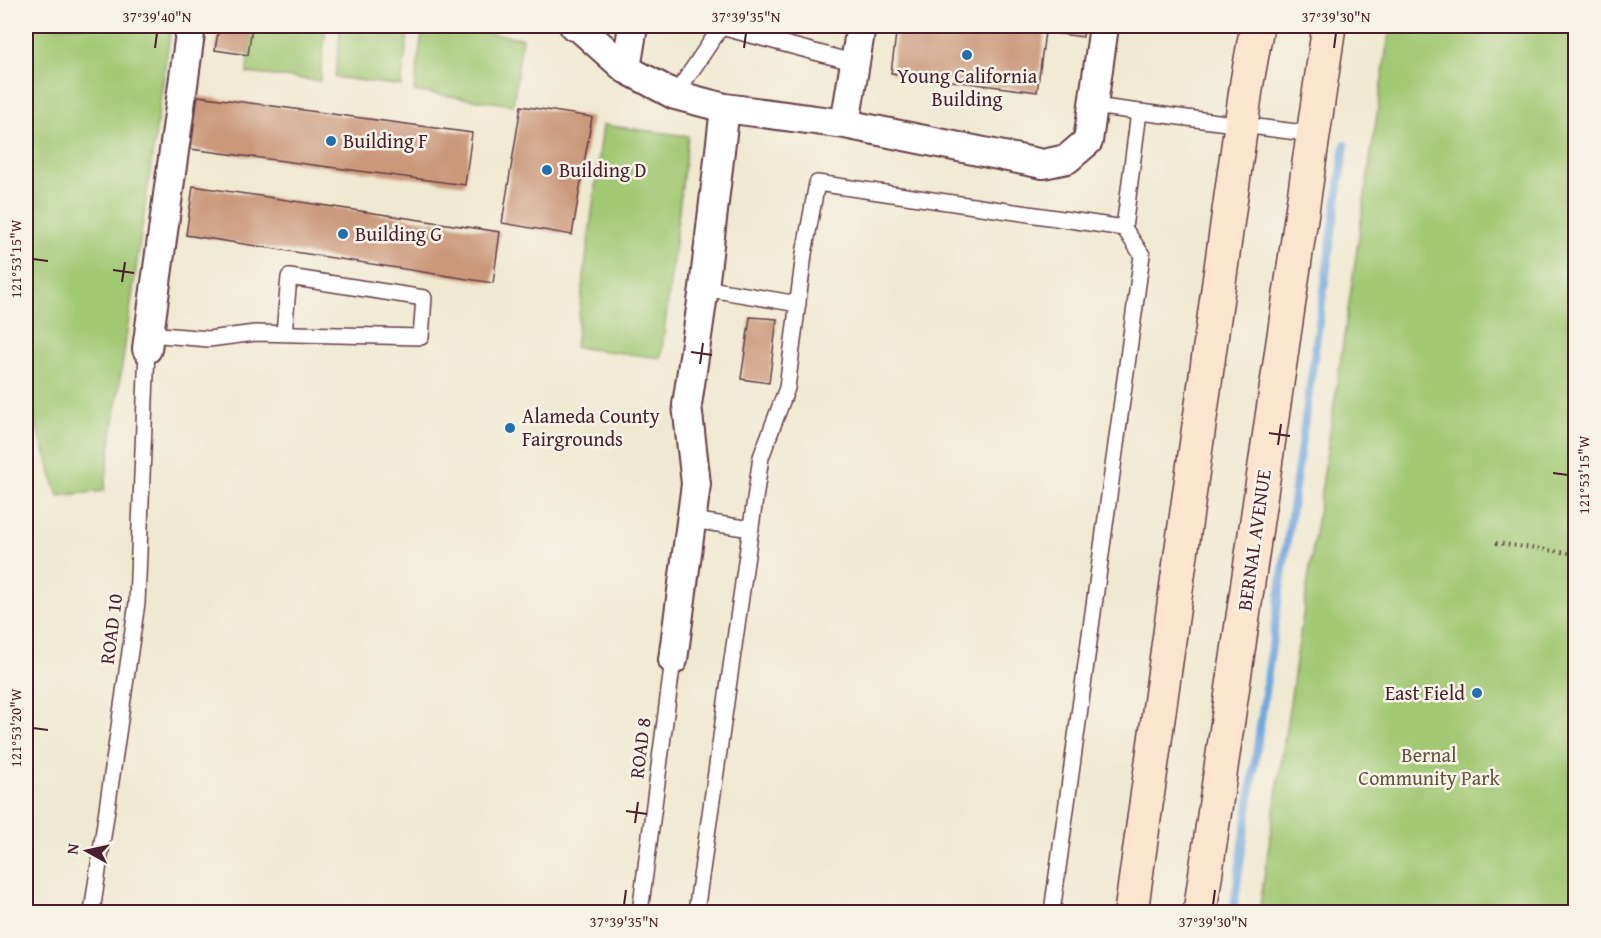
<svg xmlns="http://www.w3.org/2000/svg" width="1601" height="938" viewBox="0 0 1601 938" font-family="'Gentium Book Plus',serif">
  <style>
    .green { fill: #a1c873; stroke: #76744f; stroke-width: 1.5 }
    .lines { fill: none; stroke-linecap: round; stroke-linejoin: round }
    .stream { stroke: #6fa8de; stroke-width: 8 }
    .building { fill: #cb987a }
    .service-casing { stroke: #633d44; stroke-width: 18 }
    .minor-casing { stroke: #633d44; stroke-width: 32 }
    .secondary-casing { stroke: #633d44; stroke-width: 36 }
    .path { stroke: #633d44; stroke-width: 4; stroke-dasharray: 1.5 4.5; stroke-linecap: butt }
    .service { stroke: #fff; stroke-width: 15 }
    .minor { stroke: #fff; stroke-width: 28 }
    .secondary { stroke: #fce5cf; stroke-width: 33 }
    .ticks { fill: none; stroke: #4a1f2b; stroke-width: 2 }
    .poi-dot { fill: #1f6fb2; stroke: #f7f3e8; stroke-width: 2 }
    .labels { text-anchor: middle; stroke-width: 5; stroke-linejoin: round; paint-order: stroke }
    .poi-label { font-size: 20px; fill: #4a1f2b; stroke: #f7f3e8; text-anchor: start }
    .street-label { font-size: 20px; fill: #4a1f2b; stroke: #f7f3e8 }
    .park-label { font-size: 20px; fill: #645241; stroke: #f7f3e8 }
    .neatline { fill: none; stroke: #4a1f2b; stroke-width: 2 }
    .ticks-label { font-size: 15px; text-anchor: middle; fill: #4a1f2b }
  </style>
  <rect width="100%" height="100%" fill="#f7f3e8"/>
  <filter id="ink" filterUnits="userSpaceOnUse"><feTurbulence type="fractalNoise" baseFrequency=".0167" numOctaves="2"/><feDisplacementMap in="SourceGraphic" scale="12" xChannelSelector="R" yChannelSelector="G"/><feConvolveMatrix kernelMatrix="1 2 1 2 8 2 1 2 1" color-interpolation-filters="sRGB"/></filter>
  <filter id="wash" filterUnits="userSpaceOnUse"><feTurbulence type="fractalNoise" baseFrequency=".008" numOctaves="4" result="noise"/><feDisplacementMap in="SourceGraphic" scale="24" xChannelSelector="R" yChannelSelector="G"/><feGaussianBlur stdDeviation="1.35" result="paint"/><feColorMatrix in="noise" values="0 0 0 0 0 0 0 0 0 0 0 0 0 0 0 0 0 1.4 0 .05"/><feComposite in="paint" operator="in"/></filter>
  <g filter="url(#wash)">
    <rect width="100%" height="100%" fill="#f0e9d1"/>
    <!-- green -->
    <path class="green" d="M26 26H171L104 491 58 496 31 408 26 403Z
      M252 26H326L320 81 247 73 248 55Z
      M341 26H409L401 86 335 77Z
      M423 26H435L522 38 513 105 414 91Z
      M1390 26H1575V912H1259Z
      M603 125 688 136 661 358 575 347Z"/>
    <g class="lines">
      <!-- stream -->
      <path class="stream" d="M1233 912 1345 145"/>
    </g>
    <g id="blocks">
      <!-- building -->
      <path class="building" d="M219 26H252L248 55 215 50Z
        M897 26H1084L1083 37 1045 32 1037 92 891 73Z
        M198 96 472 133 465 185 191 149Z
        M521 106 592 117 572 235 502 223Z
        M193 186 500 232 493 283 186 235Z
        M750 317 777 319 769 383 741 379Z"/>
    </g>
  </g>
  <g filter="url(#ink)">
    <use href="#blocks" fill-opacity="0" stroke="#633d44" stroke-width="1.5"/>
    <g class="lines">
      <defs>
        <path id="service" d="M675 95 721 27 856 63
          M1093 106 1312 134
          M704 288 798 304
          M149 334 209 339 255 333 421 337 424 298 289 277 284 333
          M692 520 751 529
          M92 912 137 603 147 349
          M640 912 673 660
          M696 912 761 457 787 388 804 254 817 183 1124 228
          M1052 912 1142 255 1124 228 1139 112"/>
        <path id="minor" d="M574 26H578L626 69 675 95 725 108 704 288 687 405 696 484 673 660
          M626 69 633 26
          M725 108 845 124 1043 164 1067 159 1088 141 1104 26
          M845 124 861 26
          M147 349 191 26"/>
        <path id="secondary" d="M1131 912 1247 82 1257 26
          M1200 912 1329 26"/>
      </defs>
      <!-- service casing -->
      <use href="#service" class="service-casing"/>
      <!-- minor casing -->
      <use href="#minor" class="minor-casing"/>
      <!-- secondary casing -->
      <use href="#secondary" class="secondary-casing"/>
      <!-- path -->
      <path class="path" d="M1496 543 1576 554"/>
      <!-- service -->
      <use href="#service" class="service"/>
      <!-- minor -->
      <use href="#minor" class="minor"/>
      <!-- secondary -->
      <use href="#secondary" class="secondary"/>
    </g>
  </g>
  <!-- ticks -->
  <path class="ticks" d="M155 48 157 33M744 48 746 33M1334 48 1336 33M33 259 48 261M113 270 134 273M122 282 125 262M691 352 712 355M700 364 703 343M1269 433 1290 436M1278 445 1281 424M1553 473 1568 475M33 728 48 730M626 811 647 814M635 823 638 802M624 905 626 890M1213 905 1215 890"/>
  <!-- markers -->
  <g class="poi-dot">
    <circle cx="967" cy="55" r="6"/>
    <circle cx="331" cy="141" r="6"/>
    <circle cx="547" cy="170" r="6"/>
    <circle cx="343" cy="234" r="6"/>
    <circle cx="510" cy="428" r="6"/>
    <circle cx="1477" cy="693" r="6"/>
  </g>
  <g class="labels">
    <!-- poi labels -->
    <g class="poi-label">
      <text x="967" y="83" text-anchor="middle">Young California<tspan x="967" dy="23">Building</tspan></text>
      <text x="343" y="148">Building F</text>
      <text x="559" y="177">Building D</text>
      <text x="355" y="241">Building G</text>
      <text x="522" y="423">Alameda County<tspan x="522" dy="23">Fairgrounds</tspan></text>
      <text x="1465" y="700" text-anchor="end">East Field</text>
    </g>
    <!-- street labels -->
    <g class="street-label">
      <text transform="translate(1254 540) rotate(-82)" y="7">BERNAL AVENUE</text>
      <text transform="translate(111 629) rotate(-83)" y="7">ROAD 10</text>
      <text transform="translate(640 748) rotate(-83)" y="7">ROAD 8</text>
    </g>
    <!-- park labels -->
    <g class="park-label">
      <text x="1429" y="762">Bernal<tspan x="1429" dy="23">Community Park</tspan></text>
    </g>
  </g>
  <!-- margin -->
  <rect width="1601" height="938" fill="none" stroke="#f7f3e8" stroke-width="66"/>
  <!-- north arrow -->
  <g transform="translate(87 851) rotate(278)" stroke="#f7f3e8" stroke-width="4.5" paint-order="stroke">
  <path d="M0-4.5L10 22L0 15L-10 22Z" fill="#4a1f2b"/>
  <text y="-9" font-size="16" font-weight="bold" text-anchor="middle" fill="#4a1f2b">N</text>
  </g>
  <rect x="33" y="33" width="1535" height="872" class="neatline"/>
  <g class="ticks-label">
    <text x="157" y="22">37°39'40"N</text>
    <text x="746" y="22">37°39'35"N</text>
    <text x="1336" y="22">37°39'30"N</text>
    <text transform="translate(16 259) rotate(-90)" y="5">121°53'15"W</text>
    <text transform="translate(1584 475) rotate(-90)" y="5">121°53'15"W</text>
    <text transform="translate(16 728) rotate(-90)" y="5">121°53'20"W</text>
    <text x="624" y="927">37°39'35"N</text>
    <text x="1213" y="927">37°39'30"N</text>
  </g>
</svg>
